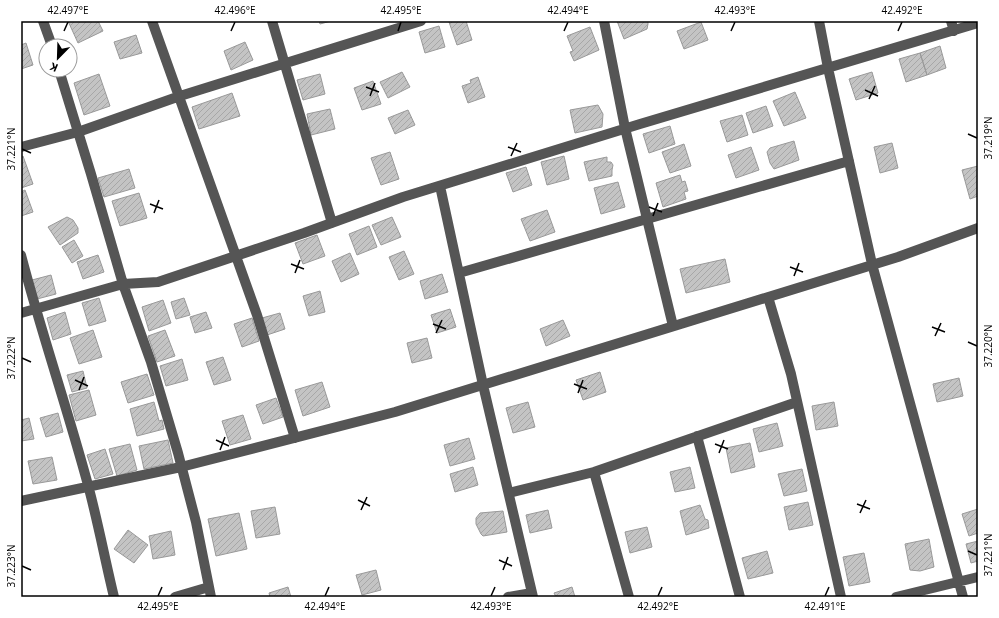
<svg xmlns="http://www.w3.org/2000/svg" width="999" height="618" viewBox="0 0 999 618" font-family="'Open Sans',sans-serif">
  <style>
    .building { fill: url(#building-hatch); stroke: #999 }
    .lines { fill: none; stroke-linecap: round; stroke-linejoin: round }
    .minor { stroke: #555; stroke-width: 10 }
    .ticks { fill: none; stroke: #000; stroke-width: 1.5 }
    .neatline { fill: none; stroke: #000; stroke-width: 1.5 }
    .ticks-label { font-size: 10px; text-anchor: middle; fill: #000 }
  </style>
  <defs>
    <pattern id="building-hatch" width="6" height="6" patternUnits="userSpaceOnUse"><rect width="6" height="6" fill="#c4c4c4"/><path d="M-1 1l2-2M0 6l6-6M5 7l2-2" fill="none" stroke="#a7a7a7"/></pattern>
  </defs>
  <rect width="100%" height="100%" fill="#fff"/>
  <!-- building -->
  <path class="building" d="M68 21H98L103 31 78 43Z
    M319 21H331L320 24Z
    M452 21H466L472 40 457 45 449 22Z
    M617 21H648V24L647 29 624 39Z
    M701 22 708 40 684 49 677 31Z
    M439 26 445 47 425 53 419 32Z
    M590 27 599 50 574 61 570 52 573 51 567 36Z
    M136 35 142 53 120 59 114 42Z
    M245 42 253 60 231 70 224 51Z
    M26 43 33 65 21 69V45Z
    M940 46 946 68 927 75 920 53Z
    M920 53 927 75 906 82 899 59Z
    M402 72 410 87 388 98 380 82Z
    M872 72 878 93 856 100 849 79Z
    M99 74 110 106 84 115 74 83Z
    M320 74 325 94 303 100 297 80Z
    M478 77 485 97 468 103 462 86 471 83 470 80Z
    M373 81 381 104 362 110 354 88Z
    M795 92 806 118 784 126 773 101Z
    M232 93 240 116 199 129 192 107Z
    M598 105 603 114 602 127 575 133 570 110Z
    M766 106 773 126 753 133 746 113Z
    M330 109 335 129 311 135 307 114Z
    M408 110 415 125 395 134 388 118Z
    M742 115 748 135 727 142 720 121Z
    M670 126 675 144 649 153 643 134Z
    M794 141 799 160 774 169 770 163 767 152 770 148Z
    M892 143 898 168 880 173 874 147Z
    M684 144 691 166 670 173 662 152Z
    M751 147 759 170 736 178 728 155Z
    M390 152 399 179 381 185 371 158Z
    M23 156 33 184 21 188V157Z
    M564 156 569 179 547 185 541 162Z
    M607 157V162H611L613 165 612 170V176L589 181 584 162Z
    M978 166V196L970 199 962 170Z
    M526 167 532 185 513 192 506 173Z
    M129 169 135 188 104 197 98 178Z
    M680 175 682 182 685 181 688 191 684 192 686 199 663 207 656 183Z
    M618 182 625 207 601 214 594 188Z
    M25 190 33 212 21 216V192Z
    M139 193 147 218 120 226 112 201Z
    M547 210 555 232 530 241 521 219Z
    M67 217 73 220 78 228V233L60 245 48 227Z
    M392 217 401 237 381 245 372 225Z
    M369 226 377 247 357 255 349 234Z
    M317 235 325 256 303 264 295 243Z
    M74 240 83 256 72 263 62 247Z
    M404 251 414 274 399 280 389 257Z
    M350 253 359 274 341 282 332 261Z
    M98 255 104 272 83 279 77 262Z
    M725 259 730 282 686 293 680 269Z
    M442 274 448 292 425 299 420 281Z
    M51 275 56 294 37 299 32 280Z
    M320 291 325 312 309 316 303 296Z
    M99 298 106 321 89 326 82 303Z
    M184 298 190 315 176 319 171 302Z
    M163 300 171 323 149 331 142 307Z
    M450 309 456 327 437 333 431 315Z
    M65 312 71 334 53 340 47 318Z
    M206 312 212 328 195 333 190 317Z
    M280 313 285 329 267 335 262 318Z
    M252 318 259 341 242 347 234 324Z
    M563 320 570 336 546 346 540 329Z
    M93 330 102 357 79 364 70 338Z
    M165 330 175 356 157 362 148 336Z
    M427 338 432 358 412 363 407 343Z
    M223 357 231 380 214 385 206 362Z
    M182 359 188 380 166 386 160 366Z
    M83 371 87 388 72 392 67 375Z
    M600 372 606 392 583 400 576 380Z
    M147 374 154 395 128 403 121 382Z
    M959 378 963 396 937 402 933 384Z
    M322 382 330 407 303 416 295 390Z
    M89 390 96 415 76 421 69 395Z
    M276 398 283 417 263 424 256 405Z
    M154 402 159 421 162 420 164 429 137 436 130 409Z
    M528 402 535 427 513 433 506 408Z
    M834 402 838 426 816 430 812 406Z
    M58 413 63 432 46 437 40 418Z
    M243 415 251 439 230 445 222 421Z
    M29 418 34 439 21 441V420Z
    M777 423 783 446 759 452 753 429Z
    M469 438 475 459 450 466 444 445Z
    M168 440 173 463 144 469 139 446Z
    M750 443 755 467 731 473 726 448Z
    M130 444 137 470 117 476 109 449Z
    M105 449 113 474 95 479 87 455Z
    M52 457 57 480 33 484 28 461Z
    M473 467 478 485 455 492 450 474Z
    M690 467 695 488 675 492 670 472Z
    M802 469 807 491 784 496 778 474Z
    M808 502 813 525 789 530 784 507Z
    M700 505 705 519 708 520 709 528 686 535 680 511Z
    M275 507 280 534 256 538 251 511Z
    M978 509V533L969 536 962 514Z
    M548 510 552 528 530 533 526 515Z
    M503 511 507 532 483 536 481 534 476 524V518L480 513Z
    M239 513 247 549 216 556 208 519Z
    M647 527 652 547 630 553 625 532Z
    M128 530 148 545 134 563 114 549Z
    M171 531 175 555 153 559 149 536Z
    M929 539 934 567 920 571 910 570 905 544Z
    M978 541V561L971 563 966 544Z
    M767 551 773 573 748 579 742 558Z
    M864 553 870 582 849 586 843 557Z
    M376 570 381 590 362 595 356 575Z
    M288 587 291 597H270L269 593Z
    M572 587 575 597H556L554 593Z"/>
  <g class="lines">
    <!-- minor -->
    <path class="minor" d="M43 21 52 46
      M152 21 257 315 295 438
      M272 21 332 223
      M604 21 625 128 673 326
      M819 21 828 68 872 264 963 597
      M951 21 954 31
      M59 70 91 174 123 284 151 362 178 453 196 522 211 597
      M21 147 78 132 180 96 421 21
      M440 186 483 385 533 597
      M21 255C41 332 67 407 88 485 98 522 105 560 114 597
      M459 273 849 161
      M768 297 791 374 841 597
      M21 313 123 284 158 282 304 233 403 197 640 124 978 23
      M697 436 740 597
      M594 472 629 597
      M509 493 594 472 797 402
      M21 501 181 467 395 412 898 257 978 228
      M175 597 209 587
      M508 597 532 593
      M896 597 978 577"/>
  </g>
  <!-- ticks -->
  <path class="ticks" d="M64 31 68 22M231 31 235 22M398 31 401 22M564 31 568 22M731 31 735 22M898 31 902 22M366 87 379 92M865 90 878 96M370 96 375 83M869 99 875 86M968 134 977 138M508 147 521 152M22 149 31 153M511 156 517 143M150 204 163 209M649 207 662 212M154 213 159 200M653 216 658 203M291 264 304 269M790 267 803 272M295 273 300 260M794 276 799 263M433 324 446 329M932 327 945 332M436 333 442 320M935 336 941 323M968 342 977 346M22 358 31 362M75 380 88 386M574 384 587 389M79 390 84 377M578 393 583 380M216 440 229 446M715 444 728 449M220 450 225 437M719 453 724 440M358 500 370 506M857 504 870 509M361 510 367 497M860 513 866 500M968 551 977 555M499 560 512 566M22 566 31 570M503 570 508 557M158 596 162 587M325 596 329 587M491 596 495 587M658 596 662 587M825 596 829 587"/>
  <!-- border -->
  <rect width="999" height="618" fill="none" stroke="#ffffff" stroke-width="44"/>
  <!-- north arrow -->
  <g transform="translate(58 58) rotate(203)"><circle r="19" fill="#ffffff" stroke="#999999"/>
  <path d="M0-3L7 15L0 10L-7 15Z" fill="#000000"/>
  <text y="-6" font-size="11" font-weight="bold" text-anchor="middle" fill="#000000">K</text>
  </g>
  <rect x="22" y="22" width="955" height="574" class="neatline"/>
  <g class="ticks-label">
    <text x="68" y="14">42.497°E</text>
    <text x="235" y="14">42.496°E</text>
    <text x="401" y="14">42.495°E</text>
    <text x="568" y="14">42.494°E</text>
    <text x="735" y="14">42.493°E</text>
    <text x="902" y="14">42.492°E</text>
    <text transform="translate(988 138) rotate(-90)" y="4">37.219°N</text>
    <text transform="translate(11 149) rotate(-90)" y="4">37.221°N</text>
    <text transform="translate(988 346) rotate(-90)" y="4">37.220°N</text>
    <text transform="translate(11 358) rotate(-90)" y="4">37.222°N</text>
    <text transform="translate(988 555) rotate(-90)" y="4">37.221°N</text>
    <text transform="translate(11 566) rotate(-90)" y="4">37.223°N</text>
    <text x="158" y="610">42.495°E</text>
    <text x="325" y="610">42.494°E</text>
    <text x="491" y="610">42.493°E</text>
    <text x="658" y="610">42.492°E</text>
    <text x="825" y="610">42.491°E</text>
  </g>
</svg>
